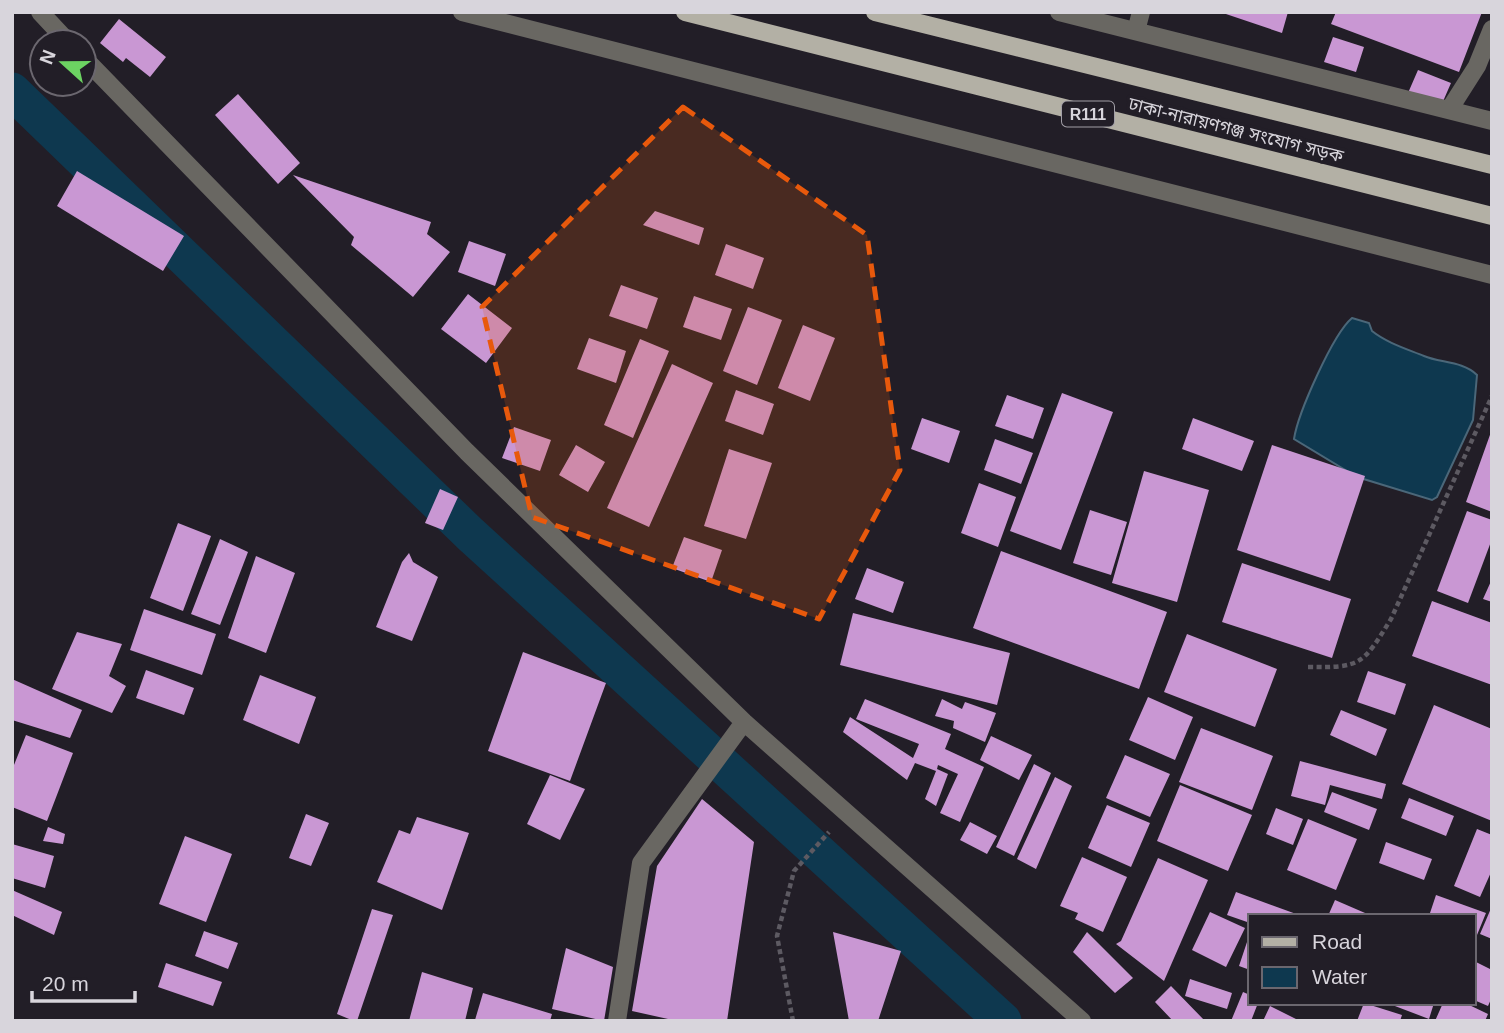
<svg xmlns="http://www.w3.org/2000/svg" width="1504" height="1033" viewBox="0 0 1504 1033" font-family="Helvetica,'Noto Sans Bengali',sans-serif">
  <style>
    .water { fill: #0e384f; stroke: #4b6779; stroke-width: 2 }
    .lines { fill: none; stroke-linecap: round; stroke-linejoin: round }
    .canal { stroke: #0e384f; stroke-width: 37 }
    .building { fill: #c997d3 }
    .path { stroke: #5d5a62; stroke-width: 4.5; stroke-dasharray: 5 3.5; stroke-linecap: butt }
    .minor { stroke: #696762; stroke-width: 18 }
    .major { stroke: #b3b0a5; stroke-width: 18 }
    .marked { fill: #e8590c; fill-opacity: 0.2; stroke: #e8590c; stroke-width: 5; stroke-dasharray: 14 9; stroke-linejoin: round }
    .labels { text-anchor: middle; stroke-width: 7; stroke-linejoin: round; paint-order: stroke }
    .shield { fill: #221e27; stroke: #a19ea6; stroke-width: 2 }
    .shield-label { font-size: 16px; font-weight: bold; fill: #d8d5dc }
    .street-label { font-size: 18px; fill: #d8d5dc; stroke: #221e27 }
  </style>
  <rect width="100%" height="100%" fill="#221e27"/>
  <!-- water -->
  <path class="water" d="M1352 318 1369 323 1372 331C1387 343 1407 349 1424 356 1440 363 1463 361 1477 375L1473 420 1437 497 1432 500 1357 477 1294 439C1298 413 1333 334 1352 318Z"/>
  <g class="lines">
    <!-- canal -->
    <path class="canal" d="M12 91 470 534 1003 1021"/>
  </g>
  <!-- building -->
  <path class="building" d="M1220 12H1288L1282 33Z
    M1336 12H1482L1459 72 1331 24Z
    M119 19 166 57 150 77 126 58 123 62 100 43Z
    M1333 37 1364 47 1356 72 1324 62Z
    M1418 70 1451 83 1441 106 1408 93Z
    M238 94 300 163 278 184 215 115Z
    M77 171 184 236 163 271 57 206Z
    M293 175 431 222 427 234 450 252 413 297 351 245 354 237Z
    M655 211 704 228 699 245 643 225Z
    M469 241 506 254 495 286 458 272Z
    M726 244 764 258 753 289 715 275Z
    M621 285 658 298 647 329 609 316Z
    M468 294 512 328 486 363 441 329Z
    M694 296 732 309 721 340 683 327Z
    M748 307 782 320 757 385 723 371Z
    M803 325 835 338 810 401 778 388Z
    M589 338 626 351 616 383 577 369Z
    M640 339 669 351 633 438 604 425Z
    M672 364 713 383 649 527 607 508Z
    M736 390 774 404 763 435 725 421Z
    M1062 393 1113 412 1061 550 1010 531Z
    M1007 395 1044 408 1033 439 995 426Z
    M922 418 960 431 949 463 911 449Z
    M1193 418 1254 441 1242 471 1182 449Z
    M514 427 551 440 540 471 502 458Z
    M1491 432H1492V512L1466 502Z
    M995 439 1033 453 1021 484 984 470Z
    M576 445 605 462 588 492 559 475Z
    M1272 445 1365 476 1330 581 1237 550Z
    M729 449 772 463 746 539 704 526Z
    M1144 471 1209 490 1177 602 1112 583Z
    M979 483 1016 497 998 547 961 533Z
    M440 489 458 497 443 530 425 523Z
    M1090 510 1127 522 1111 575 1073 563Z
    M1467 511 1492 520V539L1468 603 1437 591Z
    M178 523 211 536 183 611 150 598Z
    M684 537 722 550 711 582 672 568Z
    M220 539 248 552 220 625 191 614Z
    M1001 551 1167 612 1139 689 973 628Z
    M409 553 413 562 438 577 412 641 376 627 402 562Z
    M256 556 295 573 266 653 228 638Z
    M1242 563 1351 599 1332 658 1222 622Z
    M867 568 904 582 893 613 855 599Z
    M1492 579V602L1483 599Z
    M1432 601 1492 623V685L1412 656Z
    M144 609 216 634 202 675 130 650Z
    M853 613 1010 653 997 705 840 665Z
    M77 632 122 644 109 676 126 686 112 713 52 689Z
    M1187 634 1277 669 1255 727 1164 692Z
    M523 652 606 683 570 781 488 751Z
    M146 670 194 688 184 715 136 698Z
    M1368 671 1406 684 1395 715 1357 702Z
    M260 675 316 697 299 744 243 720Z
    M12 679 82 710 70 738 12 720Z
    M1148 697 1193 717 1175 760 1129 740Z
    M865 699 951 734 945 749 984 767 960 822 940 813 958 774 938 765 937 769 948 774 936 806 925 799 936 771 915 763 907 780 843 732 850 717 913 758 919 744 856 719Z
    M942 699 962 709 965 702 996 713 985 742 953 728 954 721 935 716Z
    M1434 705 1492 729V821L1402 784Z
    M1341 710 1387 729 1376 756 1330 735Z
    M1201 728 1273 756 1252 810 1179 782Z
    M26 735 73 753 47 821 12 807V770Z
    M991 736 1032 755 1019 780 980 760Z
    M1125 755 1170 774 1150 817 1106 798Z
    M1300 761 1386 784 1382 799 1330 785 1325 805 1291 796Z
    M1034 764 1051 773 1014 856 996 847Z
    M550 775 585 789 560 840 527 824Z
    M1055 777 1072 786 1036 869 1017 859Z
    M1180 785 1252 815 1228 871 1157 841Z
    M1332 792 1377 809 1369 830 1324 812Z
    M1409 798 1454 816 1446 836 1401 818Z
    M702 799 754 842 727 1021H677L632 1011 657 866Z
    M1107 805 1150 823 1131 867 1088 848Z
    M1276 808 1303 819 1293 845 1266 834Z
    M306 814 329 823 311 866 289 858Z
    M417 817 469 833 442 910 377 882 399 830 410 834Z
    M1308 819 1357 839 1336 890 1287 870Z
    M970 822 997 836 987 854 960 840Z
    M48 827 65 834 63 844 43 841Z
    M1477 829 1492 835V870L1480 897 1454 886Z
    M185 836 232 854 206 922 159 904Z
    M1386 842 1432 859 1424 880 1379 863Z
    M12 844 54 856 45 888 12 878Z
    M1082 857 1127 877 1103 932 1075 919 1078 913 1060 906Z
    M1158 858 1208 880 1164 981 1116 944 1121 941Z
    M12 890 62 912 54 935 12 915Z
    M1236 892 1299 915V916H1250V923L1227 915Z
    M1436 895 1486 913 1477 935 1474 934V916H1429Z
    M1335 900 1372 916H1328Z
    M1492 906V939L1480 934Z
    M372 909 393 915 357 1021H354L337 1014Z
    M1210 912 1245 928 1226 967 1192 950Z
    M204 931 238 943 228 969 195 956Z
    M833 932 901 951 878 1021H849Z
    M1087 932 1133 978 1115 993 1073 952Z
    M1250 933V970L1239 966Z
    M566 948 613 967 604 1021 552 1009Z
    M1474 961 1492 970V997L1488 1006 1474 1000Z
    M166 963 222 982 213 1006 158 987Z
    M422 972 473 988 465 1021H409Z
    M1190 979 1232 993 1227 1009 1185 996Z
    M1171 986 1205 1021H1173L1155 1002Z
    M1243 992 1250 995V1003H1258L1251 1021H1231Z
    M483 993 552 1014 550 1021 475 1020Z
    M1364 1003 1402 1015 1400 1021H1357Z
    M1387 1003H1434L1429 1019Z
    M1443 1003H1465L1488 1014 1485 1021H1435Z
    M1270 1006 1300 1021H1263Z"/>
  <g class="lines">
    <!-- path -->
    <path class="path" d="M1308 667C1362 668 1363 664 1391 619L1492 396
      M793 1021 777 936 794 871 829 832"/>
    <!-- minor -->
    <path class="minor" d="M40 12 68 42
      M462 12 1492 275
      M1059 12 1492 121
      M1136 31 1141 12
      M84 58 467 452 744 722 1082 1021
      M1449 110 1477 66 1492 29
      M617 1021 641 863 744 722"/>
    <!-- major -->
    <path class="major" d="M685 12 1492 216
      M875 12 1492 165"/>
  </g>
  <!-- marked area -->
  <path class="marked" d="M683 107 867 235 900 470 819 619 532 517 482 307Z"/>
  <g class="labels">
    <!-- shield labels -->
    <rect class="shield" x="1062" y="101.5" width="52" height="25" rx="5"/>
    <g class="shield-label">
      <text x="1088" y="120">R111</text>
    </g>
    <!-- street labels -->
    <g class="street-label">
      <text transform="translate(1236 130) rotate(14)" y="6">ঢাকা-নারায়ণগঞ্জ সংযোগ সড়ক</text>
    </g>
  </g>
  <!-- border -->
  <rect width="1504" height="1033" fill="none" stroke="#d8d5dc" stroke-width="28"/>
  <!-- legend -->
  <rect x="1248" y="914" width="228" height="91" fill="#221e27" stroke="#6b676f" stroke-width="2"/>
  <rect x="1262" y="937" width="35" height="10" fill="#b3b0a5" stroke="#6b676f" stroke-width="2"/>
  <text x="1312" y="949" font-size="21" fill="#d8d5dc">Road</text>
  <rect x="1262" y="967" width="35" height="21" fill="#0e384f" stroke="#6b676f" stroke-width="2"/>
  <text x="1312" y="984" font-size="21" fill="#d8d5dc">Water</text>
  <!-- north arrow -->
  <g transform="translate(63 63) rotate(291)"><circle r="33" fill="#221e27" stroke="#6b676f" stroke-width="2"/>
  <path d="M0-5L12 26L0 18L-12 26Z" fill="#6cd362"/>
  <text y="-10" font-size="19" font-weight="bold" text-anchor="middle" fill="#d8d5dc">N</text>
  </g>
  <!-- scale -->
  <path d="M32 991v10h103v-10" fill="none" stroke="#d8d5dc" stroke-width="3.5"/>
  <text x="42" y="991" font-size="21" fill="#d8d5dc" stroke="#221e27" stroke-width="5" paint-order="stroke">20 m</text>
</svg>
